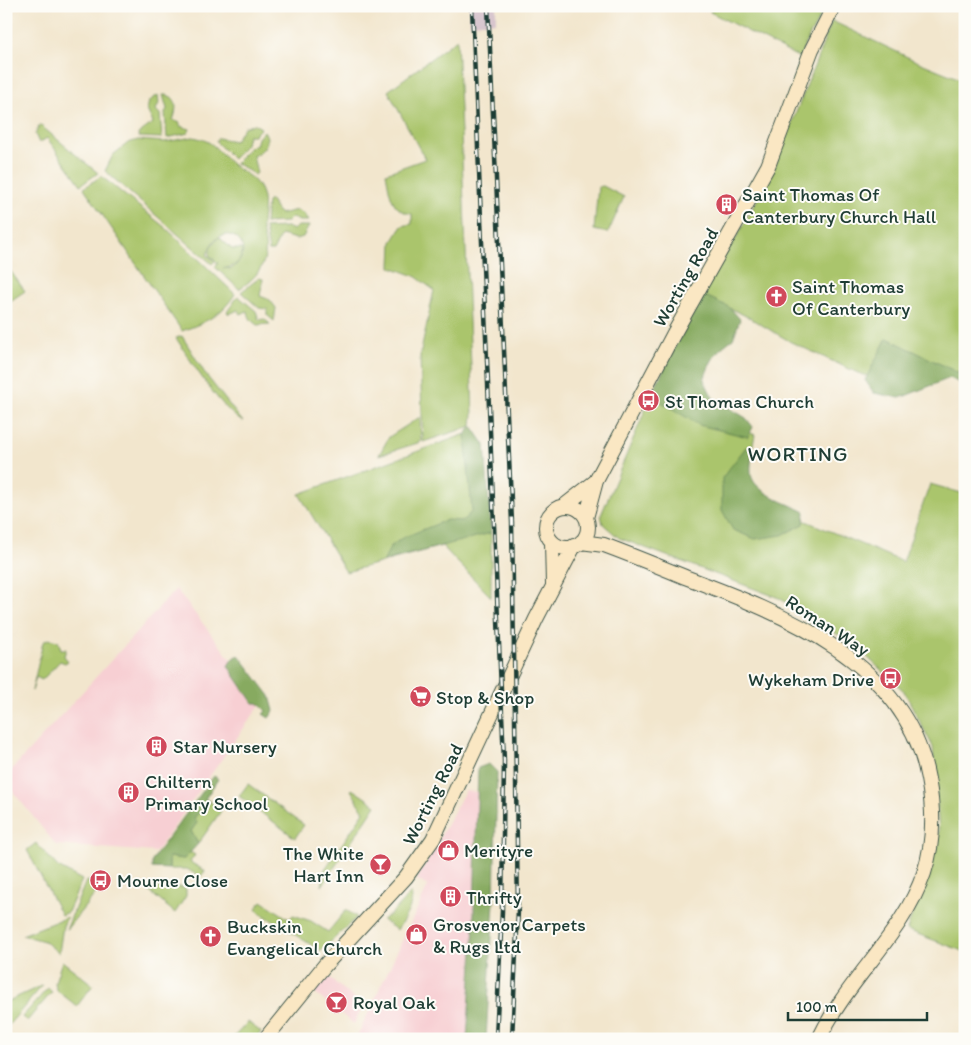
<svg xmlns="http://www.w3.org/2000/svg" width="971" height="1045" viewBox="0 0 971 1045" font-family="Itim,sans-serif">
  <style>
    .built { fill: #f7cfd3 }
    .industrial { fill: #d2bdc7 }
    .green { fill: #aac56c; stroke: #648150 }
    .forest { fill: #87aa60; stroke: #53744a }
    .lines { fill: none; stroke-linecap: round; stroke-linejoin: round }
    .secondary-casing { stroke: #3f564b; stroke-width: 16 }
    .secondary { stroke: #fae7c3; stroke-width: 14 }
    .rail-casing { stroke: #1f3d34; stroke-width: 4.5 }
    .rail { stroke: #fdfcf7; stroke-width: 2.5; stroke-dasharray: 8; stroke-linecap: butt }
    .labels { text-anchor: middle; stroke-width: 4; stroke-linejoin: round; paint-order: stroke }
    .poi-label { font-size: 19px; fill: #1f3d34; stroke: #fdfcf7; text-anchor: start }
    .street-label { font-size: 19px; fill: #1f3d34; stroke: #fdfcf7 }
    .quarter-label { font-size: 21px; letter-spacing: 1px; fill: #1f3d34; stroke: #fdfcf7 }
  </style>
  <rect width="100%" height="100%" fill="#fdfcf7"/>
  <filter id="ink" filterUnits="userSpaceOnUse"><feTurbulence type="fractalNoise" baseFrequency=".02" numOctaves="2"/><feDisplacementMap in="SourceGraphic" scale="10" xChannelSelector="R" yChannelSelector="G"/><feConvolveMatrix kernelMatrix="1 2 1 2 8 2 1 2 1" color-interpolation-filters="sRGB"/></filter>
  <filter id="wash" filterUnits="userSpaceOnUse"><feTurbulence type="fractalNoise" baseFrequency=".0096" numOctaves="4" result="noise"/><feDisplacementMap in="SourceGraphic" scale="20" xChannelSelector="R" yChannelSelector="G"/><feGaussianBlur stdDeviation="1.12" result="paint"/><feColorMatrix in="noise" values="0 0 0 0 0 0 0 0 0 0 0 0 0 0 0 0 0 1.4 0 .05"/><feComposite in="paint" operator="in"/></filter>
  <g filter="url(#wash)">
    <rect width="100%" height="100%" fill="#f2e6cd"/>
    <!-- built -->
    <path class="built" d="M176 589 263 701 156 852 56 845 6 783V776Z
      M465 791 477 792 473 949 467 1039H356L428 886 417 880Z
      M327 976 363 1006 354 1024 313 992Z"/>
    <!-- industrial -->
    <path class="industrial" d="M469 6H496V22L470 24Z"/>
    <!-- green -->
    <path class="green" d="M713 6H826L805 44 800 58 710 12Z
      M832 21 916 61 965 81V366L957 374 887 338 868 376 858 373 791 342 748 317 701 294 736 238 773 171Z
      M457 39 473 414 472 426 423 442 420 356 434 290 415 276 391 267 392 242 402 226 412 224V214C390 211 390 192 386 173L425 159 388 91Z
      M158 95 159 103 156 110 160 114 162 138 139 137 138 134 153 123 147 110 149 101Z
      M163 95C179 95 177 110 173 120L180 123V126L190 129 188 133 167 138 165 113 167 109Z
      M254 124 261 128 254 135H248L246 144 233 159 216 142 218 138 235 141 244 127Z
      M40 125 98 173 81 185 47 138 39 143 35 134Z
      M264 131C272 143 263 151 253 156L257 173 255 175 236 163 250 147 256 145 258 138Z
      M193 137C216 141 217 152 233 165 242 173 252 175 259 187 266 199 263 211 262 224 261 230 264 237 265 243 268 265 256 278 239 289L215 267 218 263 209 255 211 246 219 237 232 249H242C243 261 233 269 223 268L231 269C264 246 219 213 207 255L215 261 212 264 105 171 113 155 128 143 138 140 165 142Z
      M101 176 167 229 235 294C222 315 206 322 182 331L84 188Z
      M603 186 624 197 608 233 594 230 598 187Z
      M270 200 280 214 297 210 304 214 308 221H299L292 217 287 222 265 223 267 202Z
      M298 226H309L303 237 296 239 281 235 273 251H269L265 228 287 227 294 230Z
      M6 265 25 291 6 304Z
      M259 278 263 279 260 296 270 300 276 308 274 321 267 315V309L259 308 241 292Z
      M238 296 256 311 259 320 264 319 270 324 257 325 251 320 247 311 241 314 238 310 229 314 227 312Z
      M182 336 206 375 243 422C218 406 193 364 176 338Z
      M655 387 755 435 742 494 903 562 930 484 965 494V952L907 930 939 832 933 747 904 691 853 644 779 598 619 538 603 524 601 515Z
      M420 417 421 442 379 455 389 437Z
      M466 434 480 535 491 533V597L442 546 346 572 299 494Z
      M48 639 58 641 61 649H66L64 656 68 661 65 663 60 661 42 680 36 677 32 691 43 642Z
      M248 784 304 825 295 838 239 796Z
      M352 789 376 805 322 886 325 869 364 812 351 790Z
      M209 801 221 811 198 844 191 831 196 823 194 818Z
      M36 843 58 867 82 880 68 912 61 915 27 850Z
      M190 852 195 855 190 862 205 871 200 877 187 869H169V857L184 859Z
      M86 881 104 883 66 930Z
      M180 887 186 889V896L175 913 145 888Z
      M411 893C415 903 403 921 397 930L382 920 390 915Z
      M262 901 289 919 293 915 311 921 328 932 346 910 357 917 321 951 259 912 256 908Z
      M67 917 63 926 59 953 44 941 22 935Z
      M62 961 93 985 77 1006 56 990 55 982Z
      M43 985 6 1028V1002Z
      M48 988 52 992 27 1021 22 1017Z
      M248 1022 261 1032 256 1039H232Z"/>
    <!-- forest -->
    <path class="forest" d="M701 294 729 307 740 319 733 339C716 350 710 361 704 380L713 398 746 418 753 427 748 437 699 425 653 397 655 387Z
      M887 338 965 376V386L950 378 900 398 874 393 865 380Z
      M472 426 485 445 491 533 384 561 390 547 402 538 447 520 463 521 472 511 465 435Z
      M746 447H753C752 456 750 466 751 474 753 493 791 504 805 512L804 524 782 535 755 539 733 530 722 510V478Z
      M239 655 270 696 274 711 269 718 263 714 266 711 258 703H253L228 666 232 659Z
      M489 764 497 772 494 902 486 1039H467L473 949 478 768Z
      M214 776 218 779 205 799 209 801 194 818 197 823 191 831 198 844 184 859 169 857V869L152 868V861L160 849Z"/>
  </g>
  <g filter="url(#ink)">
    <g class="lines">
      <defs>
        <path id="secondary" d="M564 506 596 481
          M546 527a21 21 0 1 1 42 0a21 21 0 1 1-42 0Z
          M586 518 596 481 673 335 768 166 812 49 834 6
          M552 542 553 584
          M581 542 604 545C631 555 658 566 685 577 784 614 907 662 928 779 934 810 934 843 924 873 903 935 847 979 819 1039
          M265 1039 325 965 406 877 433 839 536 619 574 546"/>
      </defs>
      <!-- secondary casing -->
      <use href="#secondary" class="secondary-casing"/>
      <!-- secondary -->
      <use href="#secondary" class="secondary"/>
      <defs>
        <path id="rail" d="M472 6 504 761 502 911 496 1039
          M488 6 512 522 518 910 512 1039"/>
      </defs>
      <!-- rail casing -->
      <use href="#rail" class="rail-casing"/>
      <!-- rail -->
      <use href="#rail" class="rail"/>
    </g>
  </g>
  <!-- icons -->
  <defs>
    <symbol id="building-disc" viewBox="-11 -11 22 22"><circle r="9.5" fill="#d1495b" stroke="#fdfcf7"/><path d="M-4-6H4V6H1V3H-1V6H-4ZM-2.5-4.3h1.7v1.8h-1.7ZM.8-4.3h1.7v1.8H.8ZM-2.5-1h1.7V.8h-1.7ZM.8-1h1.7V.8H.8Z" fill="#fff"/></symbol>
    <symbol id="church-disc" viewBox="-11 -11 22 22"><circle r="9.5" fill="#d1495b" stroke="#fdfcf7"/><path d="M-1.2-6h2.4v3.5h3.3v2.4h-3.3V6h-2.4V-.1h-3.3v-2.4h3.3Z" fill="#fff"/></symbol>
    <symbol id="bus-disc" viewBox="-11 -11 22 22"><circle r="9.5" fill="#d1495b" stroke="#fdfcf7"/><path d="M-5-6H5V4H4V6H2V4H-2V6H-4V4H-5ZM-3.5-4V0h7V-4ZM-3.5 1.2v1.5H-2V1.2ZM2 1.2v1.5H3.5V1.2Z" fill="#fff"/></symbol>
    <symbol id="supermarket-disc" viewBox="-11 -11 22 22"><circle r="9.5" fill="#d1495b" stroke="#fdfcf7"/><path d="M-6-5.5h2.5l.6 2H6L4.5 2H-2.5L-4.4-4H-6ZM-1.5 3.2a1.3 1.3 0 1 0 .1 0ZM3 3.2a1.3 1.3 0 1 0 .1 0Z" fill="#fff"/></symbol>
    <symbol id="shop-disc" viewBox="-11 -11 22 22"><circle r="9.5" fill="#d1495b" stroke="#fdfcf7"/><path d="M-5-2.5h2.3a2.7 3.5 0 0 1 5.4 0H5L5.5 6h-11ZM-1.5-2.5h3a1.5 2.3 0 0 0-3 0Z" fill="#fff"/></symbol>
    <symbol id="bar-disc" viewBox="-11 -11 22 22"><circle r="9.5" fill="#d1495b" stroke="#fdfcf7"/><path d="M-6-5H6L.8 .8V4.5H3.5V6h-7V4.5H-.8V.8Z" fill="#fff"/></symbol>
  </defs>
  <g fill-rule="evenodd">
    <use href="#building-disc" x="714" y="192" width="25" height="25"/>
    <use href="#church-disc" x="764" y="284" width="25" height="25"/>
    <use href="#bus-disc" x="636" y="388" width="25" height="25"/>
    <use href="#bus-disc" x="878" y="666" width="25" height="25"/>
    <use href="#supermarket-disc" x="408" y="684" width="25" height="25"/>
    <use href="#building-disc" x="144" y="734" width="25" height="25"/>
    <use href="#building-disc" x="116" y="780" width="25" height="25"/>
    <use href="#shop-disc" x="436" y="838" width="25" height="25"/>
    <use href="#bar-disc" x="368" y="852" width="25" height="25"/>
    <use href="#bus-disc" x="88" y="868" width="25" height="25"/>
    <use href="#building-disc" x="438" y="884" width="25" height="25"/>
    <use href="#shop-disc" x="404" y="922" width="25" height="25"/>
    <use href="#church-disc" x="198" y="924" width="25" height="25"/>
    <use href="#bar-disc" x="324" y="990" width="25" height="25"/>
  </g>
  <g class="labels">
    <!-- poi labels -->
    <g class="poi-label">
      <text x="742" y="201">Saint Thomas Of<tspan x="742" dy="22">Canterbury Church Hall</tspan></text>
      <text x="792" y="293">Saint Thomas<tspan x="792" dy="22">Of Canterbury</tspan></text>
      <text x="665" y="408">St Thomas Church</text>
      <text x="874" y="686" text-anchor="end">Wykeham Drive</text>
      <text x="436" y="704">Stop &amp; Shop</text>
      <text x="173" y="753">Star Nursery</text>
      <text x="145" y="788">Chiltern<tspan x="145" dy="22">Primary School</tspan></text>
      <text x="464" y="857">Merityre</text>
      <text x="364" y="860" text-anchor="end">The White<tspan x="364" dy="22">Hart Inn</tspan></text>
      <text x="117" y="887">Mourne Close</text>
      <text x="466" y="904">Thrifty</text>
      <text x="433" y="931">Grosvenor Carpets<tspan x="433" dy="22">&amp; Rugs Ltd</tspan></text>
      <text x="227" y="933">Buckskin<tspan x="227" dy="22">Evangelical Church</tspan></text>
      <text x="353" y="1009">Royal Oak</text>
    </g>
    <!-- street labels -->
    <g class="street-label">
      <text transform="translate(685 277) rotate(-60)" y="7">Worting Road</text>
      <text transform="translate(828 625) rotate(33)" y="7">Roman Way</text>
      <text transform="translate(432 794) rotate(-63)" y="7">Worting Road</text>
    </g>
    <!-- quarter labels -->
    <g class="quarter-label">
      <text x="798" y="461">WORTING</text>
    </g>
  </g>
  <!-- margin -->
  <rect width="971" height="1045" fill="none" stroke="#fdfcf7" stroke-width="25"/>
  <!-- scale -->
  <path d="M788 1012v8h139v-8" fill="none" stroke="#1f3d34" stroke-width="2.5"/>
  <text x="796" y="1012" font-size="15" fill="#1f3d34" stroke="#fdfcf7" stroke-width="4" paint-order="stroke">100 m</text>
</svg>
